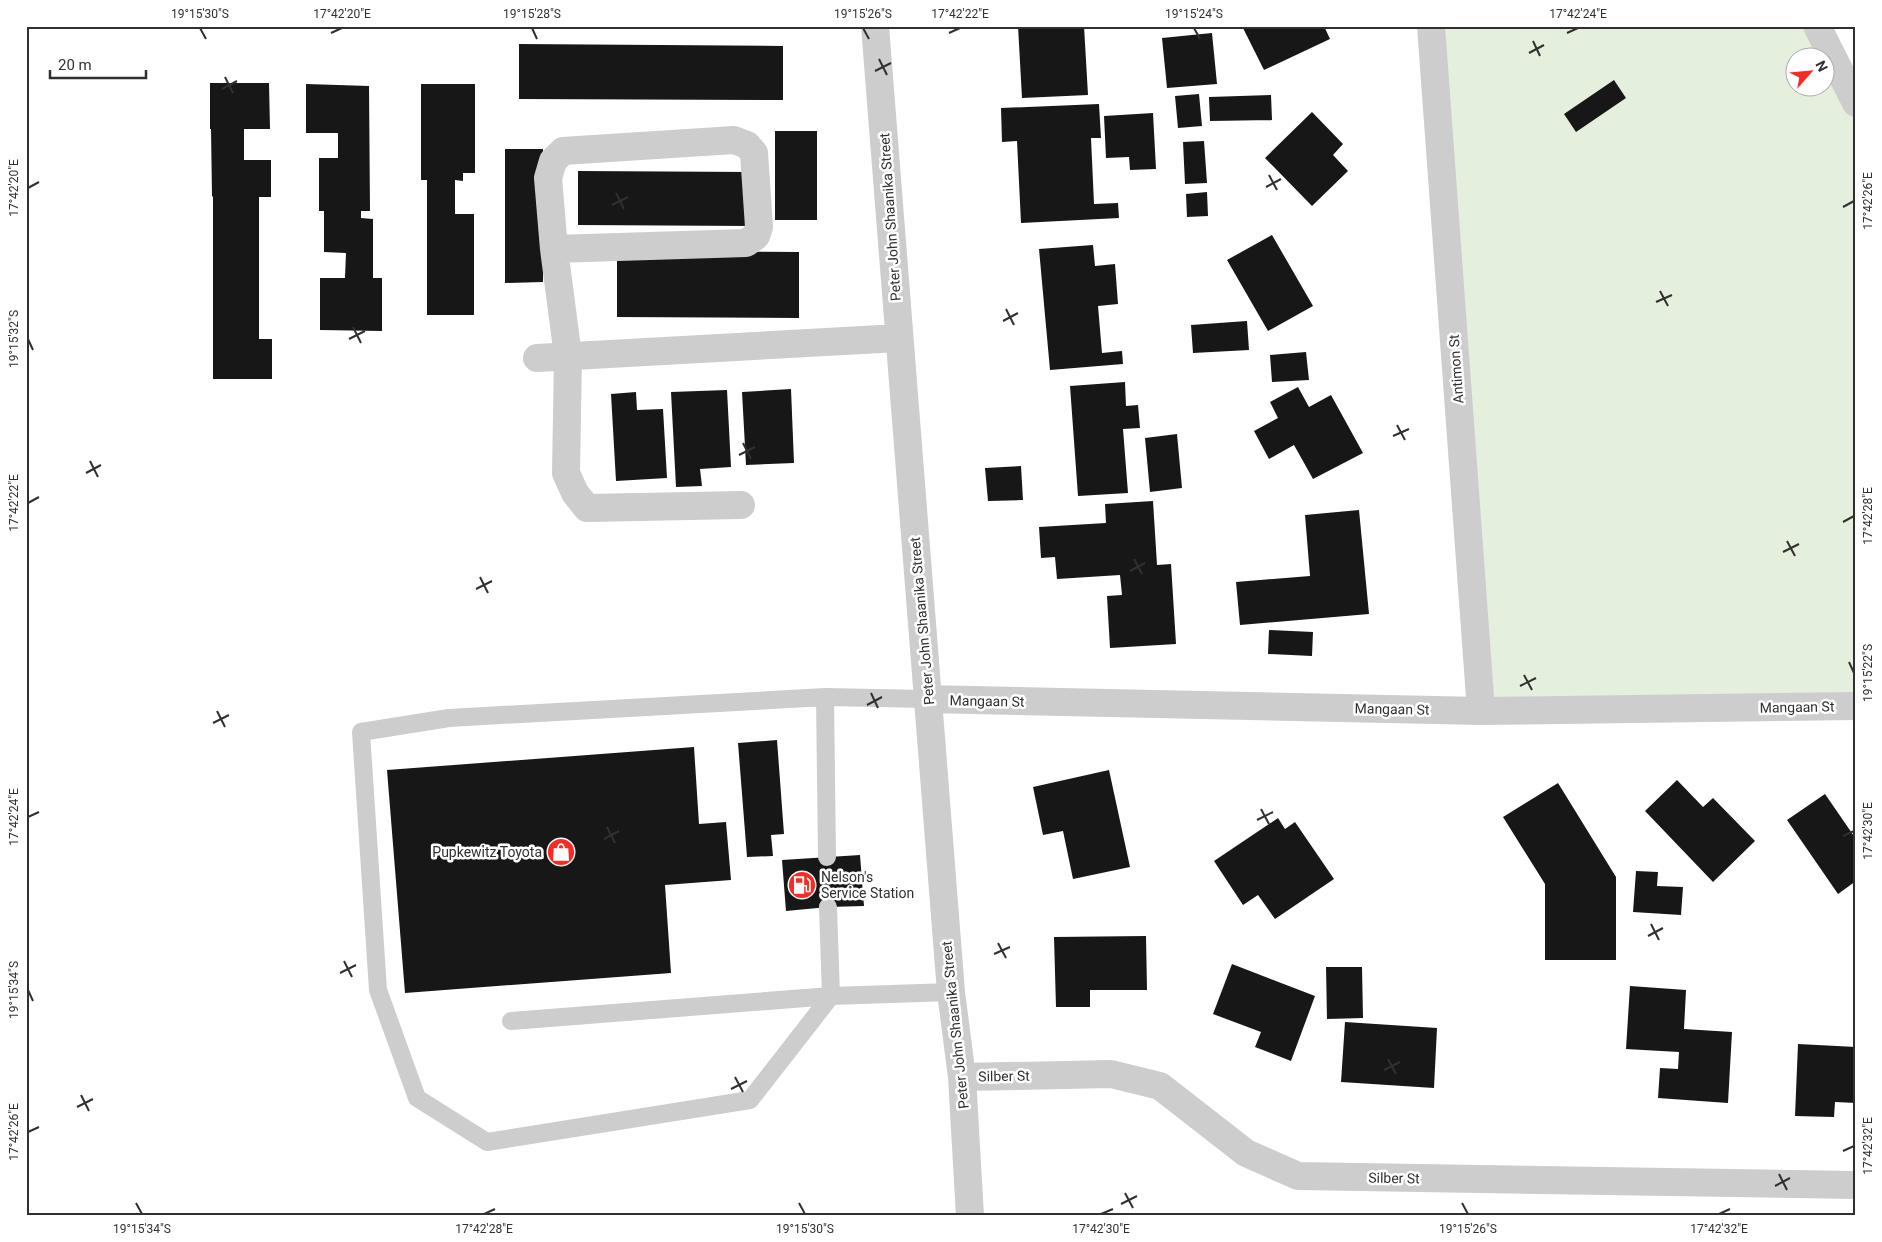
<svg xmlns="http://www.w3.org/2000/svg" width="1882" height="1242" viewBox="0 0 1882 1242" font-family="Roboto,sans-serif">
  <style>
    .green { fill: #e5efdd; fill-rule: evenodd }
    .building { fill: #171717 }
    .lines { fill: none; stroke-linecap: round; stroke-linejoin: round }
    .service { stroke: #cdcdcd; stroke-width: 18 }
    .minor { stroke: #cdcdcd; stroke-width: 28 }
    .ticks { fill: none; stroke: #303030; stroke-width: 2 }
    .labels { text-anchor: middle; stroke-width: 5; stroke-linejoin: round; paint-order: stroke }
    .street-label { font-size: 14px; fill: #303030; stroke: #fff }
    .poi-label { font-size: 14px; fill: #303030; stroke: #fff; text-anchor: end }
    .neatline { fill: none; stroke: #303030; stroke-width: 2 }
    .ticks-label { font-size: 12px; text-anchor: middle; fill: #303030 }
  </style>
  <rect width="100%" height="100%" fill="#fff"/>
  <!-- green -->
  <path class="green" d="M1431 26H1817L1856 103V706L1481 711ZM1794 58H1824V88H1794Z"/>
  <!-- building -->
  <path class="building" d="M1018 26H1084L1088 95 1022 98Z
    M1242 26H1324L1330 39 1264 70Z
    M1212 33 1217 84 1167 88 1162 38Z
    M519 44 783 46V100L519 99Z
    M1614 80 1626 98 1576 132 1564 114Z
    M210 83H269L270 129H244V160H271V197H259V339H272V379H213V197L212 196 211 129H210Z
    M306 84 369 86 370 211H361V218L373 219V278H382V331L320 330V278H345L346 253 324 252V211H319V158H338V133H306Z
    M421 84H475V173H463V181L455 180V214H474V315H427V180H421Z
    M1199 94 1202 126 1178 128 1175 96Z
    M1271 95 1272 120 1210 121 1209 97Z
    M1099 104 1101 138H1091L1094 204 1118 203 1119 218 1021 223 1017 141 1002 142 1001 108Z
    M1312 112 1343 144 1333 155 1348 171 1312 206 1265 158Z
    M1153 113 1156 169 1130 170 1129 157 1106 158 1104 116Z
    M775 131H817V220H775Z
    M1204 141 1207 183 1185 184 1183 142Z
    M505 149H543V282L505 283Z
    M578 171 750 172 751 226 578 225Z
    M1207 192 1208 216 1187 217 1186 194Z
    M1272 235 1313 306 1268 331 1227 260Z
    M1093 245 1095 266 1115 264 1118 304 1098 306 1102 353 1122 351 1123 364 1050 370 1039 249Z
    M617 251 799 252V318L617 317Z
    M1247 321 1249 350 1193 353 1191 325Z
    M1306 352 1309 380 1272 382 1270 355Z
    M1125 382 1126 406 1138 405 1140 428 1123 429 1128 493 1078 496 1070 386Z
    M1298 387 1309 407 1331 395 1363 453 1313 479 1294 445 1269 459 1254 431 1278 418 1270 402Z
    M791 389 794 463 746 465 742 392Z
    M727 390 731 467 700 469 702 486 676 487 671 392Z
    M636 392 637 410 663 409 667 478 616 481 611 394Z
    M1177 434 1182 488 1150 492 1145 438Z
    M1021 466 1023 500 988 501 985 468Z
    M1153 501 1157 565 1171 564 1176 644 1110 648 1107 596 1122 595 1120 575 1057 579 1055 557 1041 558 1039 527 1106 523 1105 504Z
    M1359 510 1369 614 1240 625 1236 582 1310 576 1305 515Z
    M1269 630 1313 632 1312 656 1268 654Z
    M777 740 784 834 771 835 773 856 747 857 738 743Z
    M694 747 699 824 726 822 731 880 665 885 671 973 405 993 387 770Z
    M1109 770 1130 867 1073 879 1063 831 1043 835 1033 787Z
    M1677 780 1703 807 1713 798 1755 841 1713 882 1645 811Z
    M1558 783 1616 877V960H1545V884L1503 817Z
    M1825 794 1856 839V881L1838 894 1787 820Z
    M1278 818 1285 829 1295 822 1334 879 1275 919 1258 895 1243 905 1214 861Z
    M860 855 864 906 828 907 786 911 782 860Z
    M1636 871 1658 872 1657 886 1683 887 1681 915 1633 912Z
    M1146 936 1147 990H1090V1007H1056L1054 937Z
    M1232 964 1315 996 1291 1061 1255 1047 1261 1032 1213 1014Z
    M1326 967H1362L1363 1018 1327 1019Z
    M1630 986 1686 990 1684 1029 1732 1032 1728 1103 1658 1098 1660 1068 1678 1069 1679 1052 1626 1049Z
    M1345 1022 1437 1028 1434 1088 1341 1082Z
    M1798 1044 1856 1047V1103L1835 1102 1834 1117 1795 1116Z"/>
  <g class="lines">
    <!-- service -->
    <path class="service" d="M825 697 449 718 361 732 378 990 417 1098 487 1142 750 1100 831 996
      M827 857 825 697 928 699
      M828 907 831 996 951 992
      M511 1021 831 996"/>
    <!-- minor -->
    <path class="minor" d="M875 26 951 992 962 1077 970 1216
      M1431 26 1481 711
      M1817 26 1856 103
      M554 249 746 243 756 236 759 227 754 153 747 145 734 140 563 151 553 161 548 178 554 249 568 356 566 473 575 493 587 508 741 505
      M537 358 899 338
      M928 699 1481 711 1856 706
      M962 1077 1111 1074 1160 1086 1246 1153 1298 1176 1856 1185"/>
  </g>
  <!-- ticks -->
  <path class="ticks" d="M200 28 206 39M532 28 537 39M863 28 869 39M1194 28 1200 39M331 33 342 28M949 33 960 28M1567 33 1578 28M1533 41 1540 56M1529 53 1544 45M879 59 887 75M875 71 891 63M225 77 233 93M222 89 237 81M1269 175 1277 190M1266 187 1281 179M28 188 39 182M616 193 624 209M612 205 628 197M1843 207 1854 201M1660 291 1668 306M1656 302 1672 295M1006 309 1014 325M1003 321 1018 313M353 327 361 343M28 339 33 350M349 339 365 331M1397 425 1405 440M1393 436 1409 429M743 443 751 459M739 455 755 447M90 461 98 477M86 473 101 465M28 503 39 497M1843 522 1854 516M1787 541 1795 556M1783 552 1799 544M1134 559 1142 574M1130 571 1145 563M480 577 488 593M476 589 492 581M1849 662 1854 673M1524 675 1532 690M1520 686 1536 678M871 693 878 708M867 705 882 697M217 711 225 727M213 723 229 715M1261 809 1269 824M28 817 39 812M1257 820 1273 812M607 827 615 843M1843 836 1854 831M604 839 619 831M1651 924 1659 940M1648 936 1663 928M998 943 1006 958M994 954 1010 947M344 961 352 977M340 973 356 965M28 990 33 1001M1388 1059 1396 1074M1384 1070 1400 1062M735 1077 743 1092M731 1089 747 1081M81 1095 89 1111M77 1107 93 1099M28 1132 39 1127M1843 1151 1854 1146M1779 1174 1787 1190M1775 1186 1790 1178M1125 1193 1133 1208M136 1203 142 1214M799 1203 805 1214M1462 1203 1468 1214M1121 1204 1137 1196M484 1214 495 1209M1101 1214 1113 1209M1719 1214 1730 1209"/>
  <!-- icons -->
  <defs>
    <symbol id="shop-disc" viewBox="-11 -11 22 22"><circle r="9.5" fill="#f72b23" stroke="#fff"/><path d="M-5-2.5h2.3a2.7 3.5 0 0 1 5.4 0H5L5.5 6h-11ZM-1.5-2.5h3a1.5 2.3 0 0 0-3 0Z" fill="#fff"/></symbol>
    <symbol id="fuel-disc" viewBox="-11 -11 22 22"><circle r="9.5" fill="#f72b23" stroke="#fff"/><path d="M-5.5-6h7V0h2V4h1.3V-2.5L3-4.5l.8-.8L6-3V5H2.5V1h-1V6h-7ZM-4.2-4.7v3.2H.2V-4.7Z" fill="#fff"/></symbol>
  </defs>
  <g fill-rule="evenodd">
    <use href="#shop-disc" x="545" y="836" width="32" height="32"/>
    <use href="#fuel-disc" x="786" y="869" width="32" height="32"/>
  </g>
  <g class="labels">
    <!-- street labels -->
    <g class="street-label">
      <text transform="translate(890 217) rotate(-94)" y="5">Peter John Shaanika Street</text>
      <text transform="translate(1456 369) rotate(-94)" y="5">Antimon St</text>
      <text transform="translate(922 621) rotate(-95)" y="5">Peter John Shaanika Street</text>
      <text transform="translate(987 701) rotate(1)" y="5">Mangaan St</text>
      <text transform="translate(1797 707) rotate(-1)" y="5">Mangaan St</text>
      <text transform="translate(1392 709) rotate(1)" y="5">Mangaan St</text>
      <text transform="translate(955 1025) rotate(-96)" y="5">Peter John Shaanika Street</text>
      <text transform="translate(1004 1076) rotate(-1)" y="5">Silber St</text>
      <text transform="translate(1394 1178) rotate(1)" y="5">Silber St</text>
    </g>
    <!-- poi labels -->
    <g class="poi-label">
      <text x="542" y="857">Pupkewitz Toyota</text>
      <text x="821" y="882" text-anchor="start">Nelson's<tspan x="821" dy="16">Service Station</tspan></text>
    </g>
  </g>
  <!-- border -->
  <rect width="1882" height="1242" fill="none" stroke="#ffffff" stroke-width="55"/>
  <!-- north arrow -->
  <g transform="translate(1810 72) rotate(63)"><circle r="24" fill="#ffffff" stroke="#acacac"/>
  <path d="M0-4L9 19L0 12L-9 19Z" fill="#f72b23"/>
  <text y="-8" font-size="14" font-weight="bold" text-anchor="middle" fill="#303030">N</text>
  </g>
  <!-- scale -->
  <path d="M50 70v8h96v-8" fill="none" stroke="#303030" stroke-width="2.5"/>
  <text x="58" y="70" font-size="15" fill="#303030" stroke="#ffffff" stroke-width="4" paint-order="stroke">20 m</text>
  <rect x="28" y="28" width="1826" height="1186" class="neatline"/>
  <g class="ticks-label">
    <text x="200" y="18">19°15'30"S</text>
    <text x="342" y="18">17°42'20"E</text>
    <text x="532" y="18">19°15'28"S</text>
    <text x="863" y="18">19°15'26"S</text>
    <text x="960" y="18">17°42'22"E</text>
    <text x="1194" y="18">19°15'24"S</text>
    <text x="1578" y="18">17°42'24"E</text>
    <text transform="translate(14 188) rotate(-90)" y="4">17°42'20"E</text>
    <text transform="translate(1868 201) rotate(-90)" y="4">17°42'26"E</text>
    <text transform="translate(14 339) rotate(-90)" y="4">19°15'32"S</text>
    <text transform="translate(14 503) rotate(-90)" y="4">17°42'22"E</text>
    <text transform="translate(1868 516) rotate(-90)" y="4">17°42'28"E</text>
    <text transform="translate(1868 673) rotate(-90)" y="4">19°15'22"S</text>
    <text transform="translate(14 817) rotate(-90)" y="4">17°42'24"E</text>
    <text transform="translate(1868 831) rotate(-90)" y="4">17°42'30"E</text>
    <text transform="translate(14 990) rotate(-90)" y="4">19°15'34"S</text>
    <text transform="translate(14 1132) rotate(-90)" y="4">17°42'26"E</text>
    <text transform="translate(1868 1146) rotate(-90)" y="4">17°42'32"E</text>
    <text x="142" y="1233">19°15'34"S</text>
    <text x="484" y="1233">17°42'28"E</text>
    <text x="805" y="1233">19°15'30"S</text>
    <text x="1101" y="1233">17°42'30"E</text>
    <text x="1468" y="1233">19°15'26"S</text>
    <text x="1719" y="1233">17°42'32"E</text>
  </g>
</svg>
